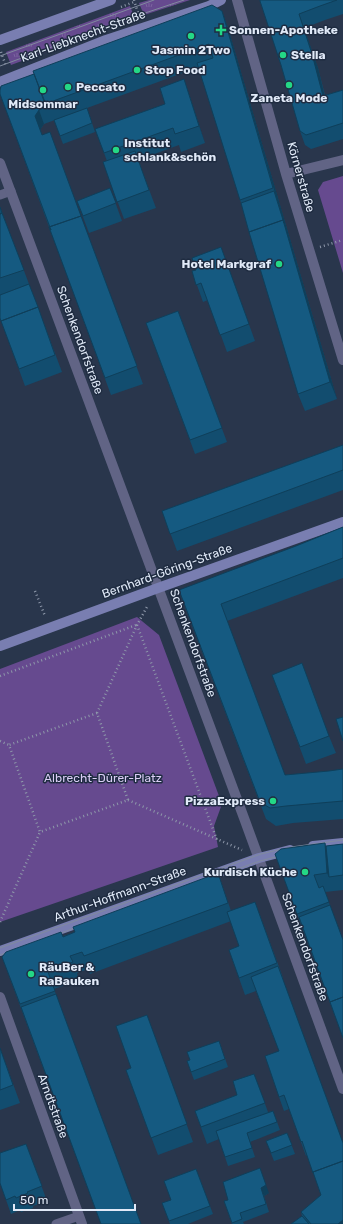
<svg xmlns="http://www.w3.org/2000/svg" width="343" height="1224" viewBox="0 0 343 1224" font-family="Rubik,sans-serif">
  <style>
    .grass { fill: url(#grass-tufts) }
    .park { fill: #664a8f }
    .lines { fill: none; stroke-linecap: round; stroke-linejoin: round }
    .path { stroke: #8e98aa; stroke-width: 2.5; stroke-dasharray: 1 3; stroke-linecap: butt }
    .lane { stroke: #616485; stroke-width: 9 }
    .street { stroke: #616485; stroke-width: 10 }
    .secondary { stroke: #797eb1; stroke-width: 10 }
    .tram { stroke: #808b9e; stroke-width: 1 }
    .wall { fill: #124d6f }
    .shaded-wall { fill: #0f3f5a }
    .building { fill: #155a81; stroke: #0f3f5a }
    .poi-dot { fill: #24d886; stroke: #1f2c41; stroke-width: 1.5 }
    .labels { text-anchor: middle; stroke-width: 3; stroke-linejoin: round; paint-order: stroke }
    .poi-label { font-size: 12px; font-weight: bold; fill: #e1eaf8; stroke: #1f2c41; text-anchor: start }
    .street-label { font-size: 12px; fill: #e1eaf8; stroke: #1f2c41 }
    .park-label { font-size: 12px; fill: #dbcef6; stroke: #1f2c41 }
  </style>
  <defs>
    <pattern id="grass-tufts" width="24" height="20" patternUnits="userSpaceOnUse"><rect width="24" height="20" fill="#664a8f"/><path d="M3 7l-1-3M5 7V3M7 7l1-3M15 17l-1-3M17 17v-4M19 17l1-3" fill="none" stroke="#7c64a0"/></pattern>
  </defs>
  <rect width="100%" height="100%" fill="#29364c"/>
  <!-- grass -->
  <path class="grass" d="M149 0H190L144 15 139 3Z
    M130 6 135 19 11 65 6 52Z"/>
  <!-- park -->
  <path class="park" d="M343 176V273L318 190 323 182Z
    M137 617 159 635 222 804 214 826 218 847 0 922V669Z"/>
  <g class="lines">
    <!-- path -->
    <path class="path" d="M134 0 139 16
      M121 7 134 2
      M1 52 6 66
      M320 247 343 240
      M35 591 45 616
      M137 625 217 840
      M0 676 136 625
      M97 713 9 745 40 832 128 800 97 713 137 625 148 605
      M0 741 9 745
      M128 800 242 850
      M0 922 40 832"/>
    <!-- lane -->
    <path class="lane" d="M0 195 11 191
      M56 1224 79 1216"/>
    <!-- street -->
    <path class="street" d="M237 0 286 174 343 360
      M0 163 244 818 343 1089
      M286 174 343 160
      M0 997 82 1224"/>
    <!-- secondary -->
    <path class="secondary" d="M0 40 111 0
      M0 82 106 40 209 6 221 0
      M0 646 158 588 343 522
      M313 846 343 843
      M0 951 259 858 290 850"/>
    <!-- tram -->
    <path class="tram" d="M0 56 154 0
      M0 66 139 15 184 0
      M209 879 260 861 287 854
      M51 937 85 924
      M0 948 261 854 291 847 343 840
      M0 955 17 949"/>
  </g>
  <!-- wall -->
  <path class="wall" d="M260 0H343V14L325 20 304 28 318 68 325 95 343 90V139L311 149 305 145 300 131 281 65Z
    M222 11 228 28 337 399 305 411 298 394 241 203 199 67 87 108 95 132 63 144 54 120 82 110 44 124 40 130 81 216 143 384 111 395 0 94Z
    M184 79 205 143 181 152 179 145 138 160 156 208 124 219 103 162 107 161 95 129 165 104Z
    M110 188 122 221 89 233 77 201Z
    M0 207 29 284 0 295Z
    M221 247 255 341 227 352 208 300 203 302 192 271 196 270Z
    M29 284 62 372 25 386 0 318Z
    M178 311 227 442 195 454 146 323Z
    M343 445V490L177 551 162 511Z
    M343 527V578L227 621 285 775 329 771 343 769V819L293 823 276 826 266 819 185 607 296 546Z
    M272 675 329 736 336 753 306 764Z
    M343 844V890L325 892 343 940V1038L275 854 326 846Z
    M218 873 231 911 255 902 282 975 343 1224H291L302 1216 301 1212 321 1195 307 1155 306 1156 289 1109 284 1111 279 1097V1051L256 991 245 995 229 950 239 946 231 921 90 974 88 969 77 973 79 980 54 989 141 1224H101L2 957 75 932Z
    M147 1015 193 1142 158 1155 126 1070 131 1068Z
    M219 1041 228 1067 194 1080 191 1072 190 1060Z
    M0 1048 20 1103 0 1110Z
    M254 1074 268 1112 273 1111 280 1130 250 1142 255 1157 228 1166 219 1139 207 1144 195 1111 237 1095Z
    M287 1133 295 1154 274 1161 266 1141Z
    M26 1144 47 1201 33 1206V1208L21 1212 20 1210 11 1214 0 1183Z
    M196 1169 213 1214 188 1224H170L162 1203 171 1200Z
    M269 1193 264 1196 269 1212 243 1222 244 1224H232L224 1201Z"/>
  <!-- shaded-wall -->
  <path class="shaded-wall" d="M222 11 228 28 337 399 330 382Z
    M299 14 318 68 328 110 323 96Z
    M184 79 190 97 205 143 199 126Z
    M39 110 44 124 40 130 35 116Z
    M325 843 331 860 329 877 327 873Z
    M266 1185 269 1193 264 1196 261 1188Z
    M343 1220V1224H338Z"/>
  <!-- building -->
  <path class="building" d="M260 0H337L320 6 299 14 312 54 323 96 343 90V123L306 135 300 131 281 65 260 1Z
    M212 5 222 11 273 188 240 200 197 63 213 58 209 44 45 104 33 71Z
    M34 74 47 107 39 110 35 116 42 135 50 132 81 216 49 227 51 230 0 94V90L1 86Z
    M184 79 199 126 175 134 173 128 104 153 95 129 165 104 160 88Z
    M87 108 92 123 60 136 54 120Z
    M135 151 149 190 117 202 103 162Z
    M110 188 116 203 83 216 77 201Z
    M274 191 284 223 283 220 249 232 241 203Z
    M0 207 2 213 0 214Z
    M2 213 24 270 0 278V214Z
    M81 216 137 366 105 378 49 227Z
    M283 220 330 382 298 394 249 232Z
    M221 247 249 324 220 335 201 283 196 285 192 271 196 270 192 258Z
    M29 284 38 307 1 321 0 318V295Z
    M38 307 55 355 19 369 1 321Z
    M178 311 222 428 190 440 146 323Z
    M343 445V470L170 534 162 511Z
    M343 527V558L221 604 285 775 329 771 343 769V801L286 806 270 808 260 802 179 590 296 546Z
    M302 663 329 736 300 747 272 675Z
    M343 717V741L336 719Z
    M325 843 327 873 314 875 319 888 323 886 329 902 297 914 275 854 281 849Z
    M343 844V875L329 877 326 846Z
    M218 873 228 903 84 956 82 952 70 956 73 962 48 972 55 991 20 1004 2 957 6 952 61 932 63 937 75 932 73 927Z
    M255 902 277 963 239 978 229 950 239 946 227 912Z
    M330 905 343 940V997L330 1002 299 917Z
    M278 966 343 1143V1161L313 1172V1173L302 1141 301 1142 284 1095 279 1097 265 1056 279 1051 251 977Z
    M56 994 141 1224H101L21 1007Z
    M343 997V1038L330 1002Z
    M147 1015 187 1124 151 1138 126 1070 131 1068 116 1026Z
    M219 1041 225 1059 191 1072 187 1061 190 1060 187 1052Z
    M0 1048 13 1085 0 1090Z
    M254 1074 265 1103 201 1127 195 1111 237 1095 233 1081Z
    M273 1111 277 1122 247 1133 252 1148 225 1157 216 1131Z
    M287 1133 292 1145 271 1153 266 1141Z
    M26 1144 42 1186 27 1192 28 1193 16 1198 15 1196 6 1200 0 1183V1153Z
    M343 1161V1220L338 1224H311L301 1212 321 1195 313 1172Z
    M260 1168 266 1185 261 1188 266 1204 240 1213 242 1219 232 1223 224 1201 228 1200 223 1182Z
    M196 1169 210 1206 169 1221 162 1203 171 1200 164 1181Z
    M302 1216 309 1224H291Z"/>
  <!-- markers -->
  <g class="poi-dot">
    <path d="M219 24h4v4h4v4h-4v4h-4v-4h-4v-4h4z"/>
    <circle cx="191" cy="36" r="4"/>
    <circle cx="283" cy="55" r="4"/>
    <circle cx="137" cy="70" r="4"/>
    <circle cx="289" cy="85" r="4"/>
    <circle cx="68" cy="87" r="4"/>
    <circle cx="43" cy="90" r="4"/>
    <circle cx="116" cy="150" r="4"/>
    <circle cx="279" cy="264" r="4"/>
    <circle cx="273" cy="801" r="4"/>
    <circle cx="305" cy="872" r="4"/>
    <circle cx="31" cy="974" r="4"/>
  </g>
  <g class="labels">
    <!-- poi labels -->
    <g class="poi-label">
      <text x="229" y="34">Sonnen-Apotheke</text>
      <text x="191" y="54" text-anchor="middle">Jasmin 2Two</text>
      <text x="291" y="59">Stella</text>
      <text x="145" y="74">Stop Food</text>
      <text x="76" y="91">Peccato</text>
      <text x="289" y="102" text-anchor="middle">Zaneta Mode</text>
      <text x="43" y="108" text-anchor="middle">Midsommar</text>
      <text x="124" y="147">Institut<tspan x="124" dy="14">schlank&amp;schön</tspan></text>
      <text x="271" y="268" text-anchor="end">Hotel Markgraf</text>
      <text x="265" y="805" text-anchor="end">PizzaExpress</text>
      <text x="297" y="876" text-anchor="end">Kurdisch Küche</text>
      <text x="39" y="971">RäuBer &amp;<tspan x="39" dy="14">RaBauken</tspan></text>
    </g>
    <!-- street labels -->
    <g class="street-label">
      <text transform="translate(83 36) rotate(-20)" y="4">Karl-Liebknecht-Straße</text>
      <text transform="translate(301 177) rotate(74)" y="4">Körnerstraße</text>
      <text transform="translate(80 340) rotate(70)" y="4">Schenkendorfstraße</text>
      <text transform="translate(167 571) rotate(-20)" y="4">Bernhard-Göring-Straße</text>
      <text transform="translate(193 643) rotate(70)" y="4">Schenkendorfstraße</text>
      <text transform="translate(120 894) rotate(-20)" y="4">Arthur-Hoffmann-Straße</text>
      <text transform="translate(305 947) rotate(70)" y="4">Schenkendorfstraße</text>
      <text transform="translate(53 1106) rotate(70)" y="4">Arndtstraße</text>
    </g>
    <!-- park labels -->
    <g class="park-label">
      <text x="103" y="782">Albrecht-Dürer-Platz</text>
    </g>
  </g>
  <!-- scale -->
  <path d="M14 1204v6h121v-6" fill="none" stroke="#e1eaf8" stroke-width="2"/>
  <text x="20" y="1204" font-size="12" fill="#e1eaf8" stroke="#1f2c41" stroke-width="3" paint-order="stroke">50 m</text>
</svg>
